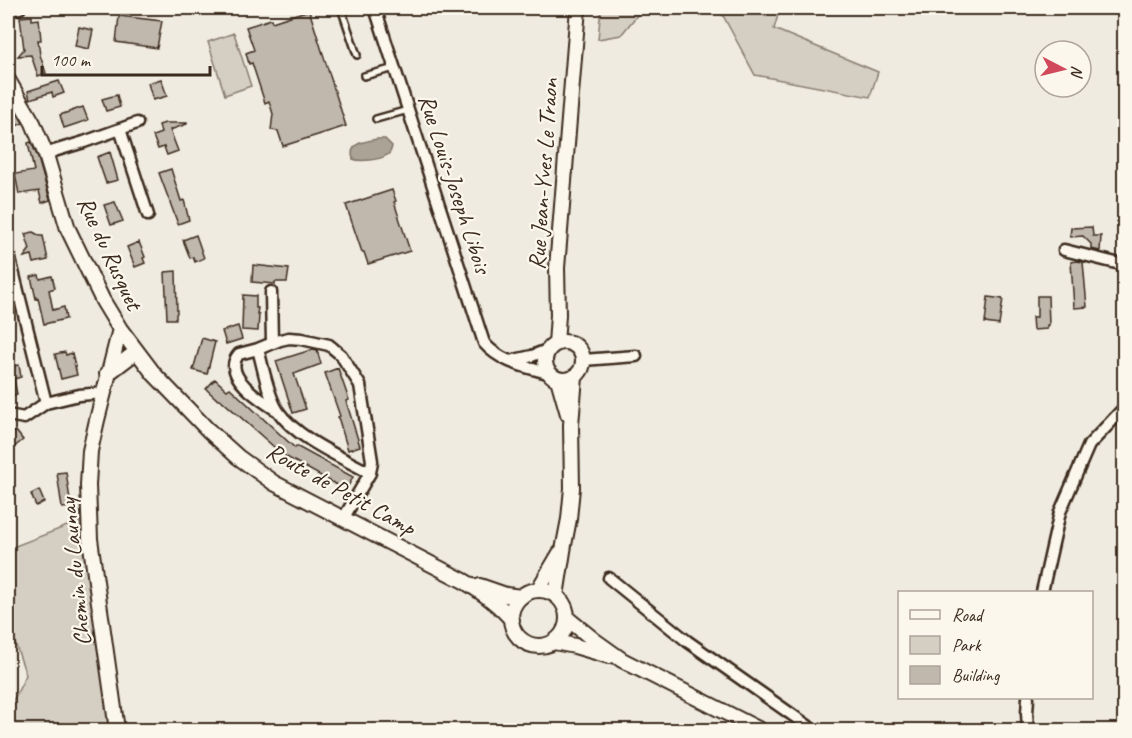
<svg xmlns="http://www.w3.org/2000/svg" width="1132" height="738" viewBox="0 0 1132 738" font-family="Caveat,sans-serif">
  <style>
    .green { fill: #d5cec3; stroke: #887c70; stroke-width: 1.5 }
    .water { fill: #aca397; stroke: #7f7367; stroke-width: 1.5 }
    .building { fill: #c0b8ad; stroke: #3b2a1e; stroke-width: 1.5 }
    .lines { fill: none; stroke-linecap: round; stroke-linejoin: round }
    .lane-casing { stroke: #3b2a1e; stroke-width: 10 }
    .street-casing { stroke: #3b2a1e; stroke-width: 15 }
    .secondary-casing { stroke: #3b2a1e; stroke-width: 18 }
    .lane { stroke: #fbf7ec; stroke-width: 5 }
    .street { stroke: #fbf7ec; stroke-width: 10 }
    .secondary { stroke: #fbf7ec; stroke-width: 14 }
    .labels { text-anchor: middle; stroke-width: 4.5; stroke-linejoin: round; paint-order: stroke }
    .street-label { font-size: 24px; fill: #3b2a1e; stroke: #fbf7ec }
  </style>
  <rect width="100%" height="100%" fill="#f0ebe0"/>
  <filter id="ink" filterUnits="userSpaceOnUse"><feTurbulence type="fractalNoise" baseFrequency=".0167" numOctaves="2"/><feDisplacementMap in="SourceGraphic" scale="12" xChannelSelector="R" yChannelSelector="G"/><feConvolveMatrix kernelMatrix="1 2 1 2 8 2 1 2 1" color-interpolation-filters="sRGB"/></filter>
  <g filter="url(#ink)">
    <!-- green -->
    <path class="green" d="M601 8H643L621 35 598 39Z
      M719 8H780L774 29 878 72 870 97 755 75Z
      M234 33 251 86 225 95 208 42Z
      M80 521 95 618V638L103 673 109 719 108 730H8V711L26 675 9 625 8 553 10 548Z"/>
    <!-- water -->
    <path class="water" d="M377 139H385L392 146C391 150 391 153 387 155 380 160 360 162 353 159 348 142 365 142 377 139Z"/>
    <!-- building -->
    <path class="building" d="M309 10 346 126 283 146 278 131 271 130 273 114 269 101 265 103 252 63 249 64 246 53 254 50 246 27 271 19 272 22Z
      M32 16V20L39 19 41 40H38L40 55 46 73 38 76 31 55 18 56 24 49 20 17Z
      M119 16 162 21 157 48 116 42Z
      M79 27 93 30 89 49 75 46Z
      M161 79 167 96 153 100 148 83Z
      M59 81 64 93 53 97 52 92 30 99 28 91Z
      M117 95 120 107 106 111 102 99Z
      M8 97 23 123 14 127 8 111Z
      M83 107 88 120 64 128 60 115Z
      M165 123H187V124L170 130 178 151 167 155 164 147 158 149 153 136 161 133 159 125Z
      M31 142 38 158 50 200 42 203 39 191 19 194 15 174 34 171 28 143Z
      M110 152 118 180 106 183 97 157Z
      M171 169 181 201 184 200 189 220 178 224 159 173Z
      M392 190 396 201 394 202 410 251 368 264 364 252H362L346 205Z
      M115 202 123 221 111 225 104 205Z
      M1092 227 1093 236H1101L1100 251 1091 249V244L1083 236 1070 237 1071 228Z
      M33 232 40 236H43L48 260 34 263 32 255 24 257 30 249 25 234Z
      M196 235 204 258 195 262 193 257 190 258 183 240Z
      M139 242 145 257 143 258 145 263 135 267 127 247Z
      M1077 261 1083 262 1087 307 1074 308 1071 262Z
      M253 265 289 269 287 282H275V284L252 282Z
      M176 271 177 313 176 314V319H167L165 272Z
      M39 275 40 279 52 276 55 288 49 290 53 310 64 307 66 319 44 324 38 298 36 299 31 277Z
      M243 295 256 296V308H258L257 314H259L258 331 242 330Z
      M1037 296H1048L1049 325H1047V329L1033 330 1032 317H1037Z
      M988 297 1003 299 999 325 985 323Z
      M238 326 242 339 226 344 222 331Z
      M202 338 215 342 207 374 193 370Z
      M314 349 317 350 321 364 294 374 306 409 293 413 276 361Z
      M65 352 66 355 72 353 77 375 61 379 55 354Z
      M19 365 21 377 14 379 17 394 8 397V367Z
      M338 368 349 400 346 401 360 446 348 450 338 417 340 416 325 373Z
      M215 379 227 390 230 388 295 448 296 446 353 477 346 490 283 455 220 399 218 400 206 389Z
      M16 431 23 440 8 452V437Z
      M66 472 71 507 62 508 57 473Z
      M39 490 44 502 36 506 31 494Z"/>
    <g class="lines">
      <defs>
        <path id="lane" d="M341 8 357 55
          M364 76 395 68
          M376 119 408 110"/>
        <path id="street" d="M375 8 484 343C501 363 527 367 551 374
          M8 11 20 8
          M120 129 148 215
          M46 155 54 151 84 142 137 123
          M1064 250 1124 265
          M8 251 46 403
          M271 292 272 343
          M258 349 239 354C220 375 262 401 278 411
          M583 360 636 356
          M510 361 532 356 549 349
          M8 415 24 418 46 403 79 395 103 393
          M343 519 370 473 372 461 360 385 341 355 329 345 302 339 289 338 280 340 258 349C263 367 268 396 278 411 296 438 341 457 370 473
          M609 578 687 641 808 726 811 730
          M1042 592 1060 512 1089 445 1124 408
          M1028 730 1027 713 1028 698"/>
        <path id="secondary" d="M8 80 33 123 46 155 68 229 103 301 120 329 154 374 208 430 238 457 274 483 464 581C482 592 498 603 512 620
          M545 361a19 19 0 1 1 38 0a19 19 0 1 1-38 0Z
          M556 344 558 315 557 268 578 8
          M107 374 136 352
          M558 379 568 414
          M480 586 506 595 521 597
          M538 590 560 553
          M511 618a28 28 0 1 1 56 0a28 28 0 1 1-56 0Z
          M556 596 564 545 569 519 572 488 571 425 575 377
          M568 619 594 640 622 660 760 730
          M554 642 575 646 609 656
          M117 730 90 539 88 485 90 451 97 420 120 329"/>
      </defs>
      <!-- lane casing -->
      <use href="#lane" class="lane-casing"/>
      <!-- street casing -->
      <use href="#street" class="street-casing"/>
      <!-- secondary casing -->
      <use href="#secondary" class="secondary-casing"/>
      <!-- lane -->
      <use href="#lane" class="lane"/>
      <!-- street -->
      <use href="#street" class="street"/>
      <!-- secondary -->
      <use href="#secondary" class="secondary"/>
    </g>
  </g>
  <g class="labels">
    <!-- street labels -->
    <g class="street-label">
      <text transform="translate(543 174) rotate(-86)" y="8">Rue Jean-Yves Le Traon</text>
      <text transform="translate(455 184) rotate(72)" y="8">Rue Louis-Joseph Libois</text>
      <text transform="translate(110 253) rotate(65)" y="8">Rue du Rusquet</text>
      <text transform="translate(341 489) rotate(29)" y="8">Route de Petit Camp</text>
      <text transform="translate(75 572) rotate(-96)" y="8">Chemin du Launay</text>
    </g>
  </g>
  <!-- margin -->
  <rect width="1132" height="738" fill="none" stroke="#fbf7ec" stroke-width="30"/>
  <rect x="15" y="15" width="1102" height="708" fill="none" stroke="#3b2a1e" stroke-width="2" filter="url(#ink)"/>
  <!-- legend -->
  <rect x="898" y="591" width="195" height="108" fill="#fbf7ec" stroke="#aea59a" stroke-width="1.5"/>
  <rect x="910" y="610" width="30" height="9" fill="#fbf7ec" stroke="#aea59a" stroke-width="1.5"/>
  <text x="952" y="621" font-size="18" fill="#3b2a1e">Road</text>
  <rect x="910" y="636" width="30" height="18" fill="#d5cec3" stroke="#aea59a" stroke-width="1.5"/>
  <text x="952" y="651" font-size="18" fill="#3b2a1e">Park</text>
  <rect x="910" y="666" width="30" height="18" fill="#c0b8ad" stroke="#aea59a" stroke-width="1.5"/>
  <text x="952" y="681" font-size="18" fill="#3b2a1e">Building</text>
  <!-- north arrow -->
  <g transform="translate(1063 69) rotate(97)"><circle r="28" fill="#fbf7ec" stroke="#aea59a" stroke-width="1.5"/>
  <path d="M0-4.5L10 22L0 15L-10 22Z" fill="#d1495b"/>
  <text y="-9" font-size="16" font-weight="bold" text-anchor="middle" fill="#3b2a1e">N</text>
  </g>
  <!-- scale -->
  <path d="M42 66v9h168v-9" fill="none" stroke="#3b2a1e" stroke-width="3"/>
  <text x="51" y="66" font-size="18" fill="#3b2a1e" stroke="#fbf7ec" stroke-width="4.5" paint-order="stroke">100 m</text>
</svg>
